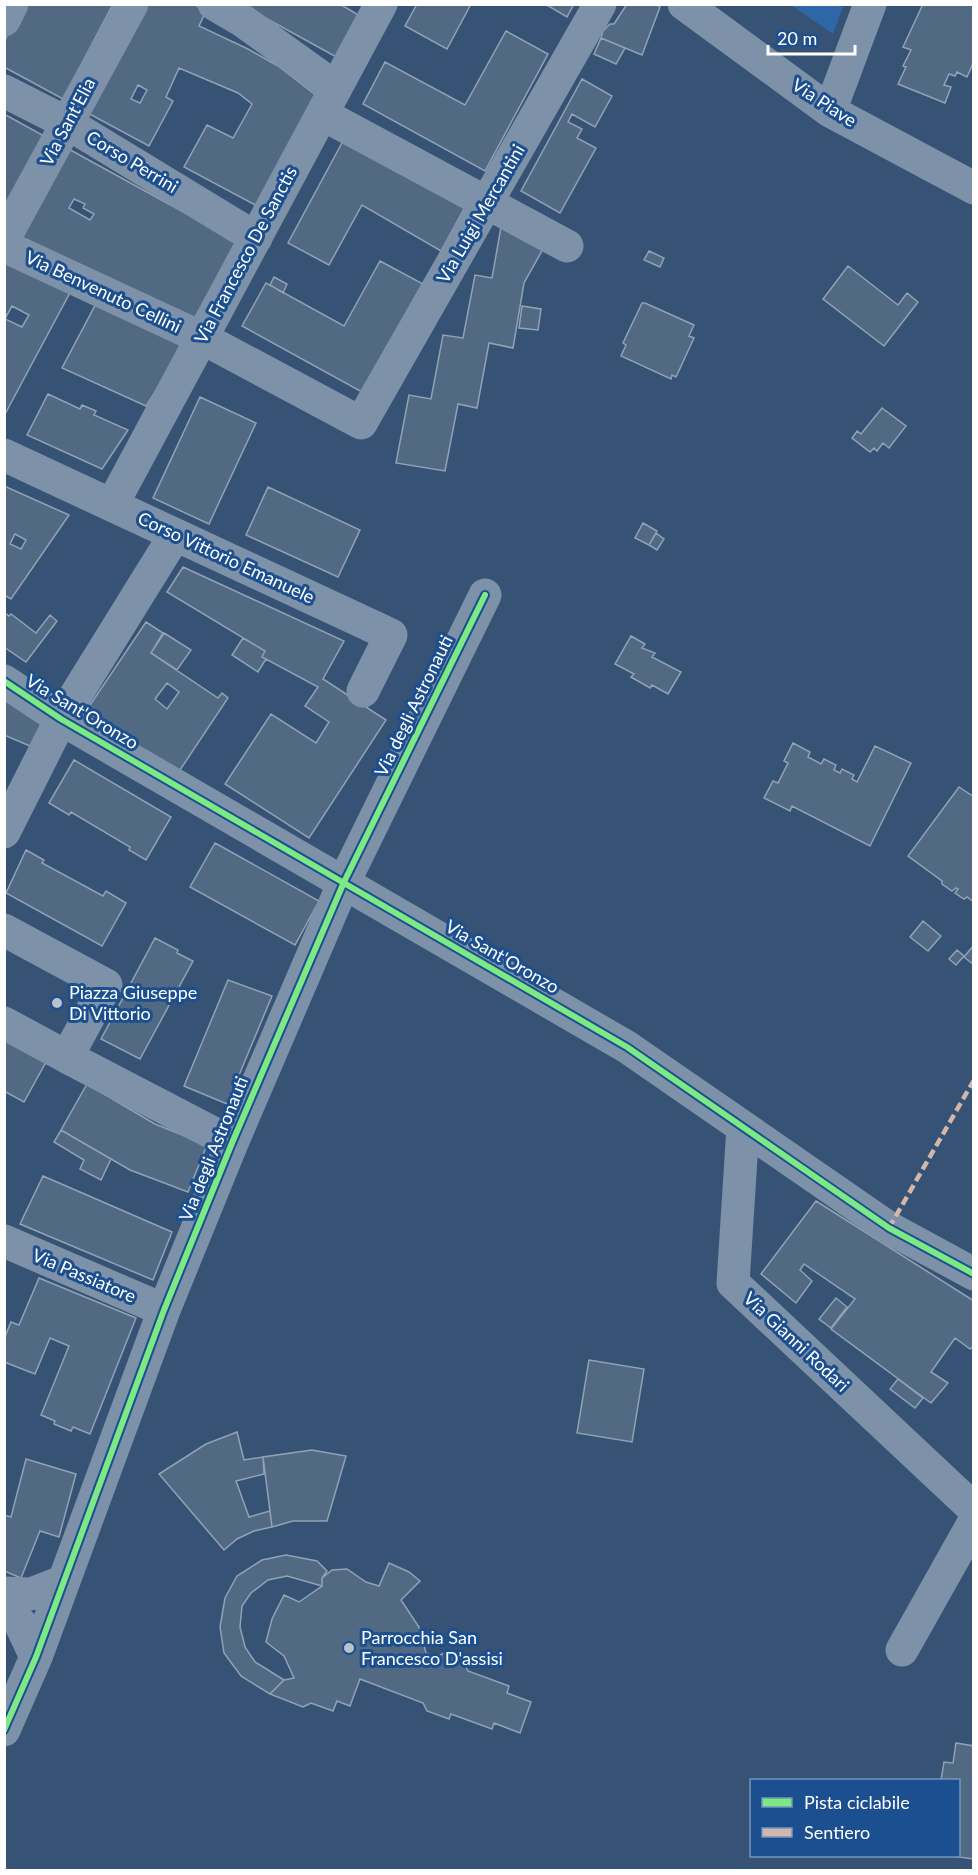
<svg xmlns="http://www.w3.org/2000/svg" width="978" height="1875" viewBox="0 0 978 1875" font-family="Lato,sans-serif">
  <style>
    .green { fill: #2f66a5 }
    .building { fill: #526984; stroke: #92a2b6; stroke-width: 1.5; fill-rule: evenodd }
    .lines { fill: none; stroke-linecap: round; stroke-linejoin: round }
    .minor { stroke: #7d92a8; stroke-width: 33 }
    .quiet { stroke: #d1b7ad; stroke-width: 4.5; stroke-dasharray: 9 4.5; stroke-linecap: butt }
    .cycleway-casing { stroke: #1b4f8f; stroke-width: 10 }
    .cycleway { stroke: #7ce984; stroke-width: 6 }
    .poi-dot { fill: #b9c2ce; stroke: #1b4f8f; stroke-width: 2 }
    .labels { text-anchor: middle; stroke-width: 6; stroke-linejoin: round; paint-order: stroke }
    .street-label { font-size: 18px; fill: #fff; stroke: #1b4f8f }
    .poi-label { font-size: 18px; fill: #fff; stroke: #1b4f8f; text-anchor: start }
  </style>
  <rect width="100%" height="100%" fill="#365274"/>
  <!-- green -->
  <path class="green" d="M791 5H844L833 34Z"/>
  <!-- building -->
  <path class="building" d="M24 4H113L63 99 4 67V42Z
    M140 4H193L206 11 199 26 248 49 278 66 317 96 257 206 184 167 207 125 233 138 252 104 238 93 179 68 166 97 173 101 149 146 82 110ZM138 85 147 90 140 103 131 99Z
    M240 4H340L360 16 338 58Z
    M417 4H471L447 49 405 26Z
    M545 4H574L567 17Z
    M627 4H655L660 7 642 55 601 38 603 31 610 24H614Z
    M923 4H974V61L967 77 957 72 955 76 949 74 944 85 951 87 945 103 898 84 906 67 903 66 911 50 903 47Z
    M506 31 548 54 485 171 363 104 385 62 465 105Z
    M601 38 625 48 616 64 594 54Z
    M582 79 612 96 595 127 572 114 568 122 582 129 577 138 596 148 560 213 521 191Z
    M4 114 44 136 4 211Z
    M343 141 465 207 441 251 362 205 329 265 288 243Z
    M65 147 238 242 197 319 15 237ZM74 199 85 204 83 208 94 214 90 220 69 208Z
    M501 227 543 249 524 283 513 348 489 343 477 408 458 404 445 471 396 463 409 395 431 399 443 335 463 338 475 275 492 278Z
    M649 251 664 258 660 267 644 260Z
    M4 257 73 287 4 416ZM12 306 29 315 22 327 5 319Z
    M380 261 423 284 362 392 242 326 266 283 344 326Z
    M848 266 898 305 907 293 918 302 884 346 823 299Z
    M274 277 287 284 283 293 270 285Z
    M99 298 187 338 167 374 146 406 62 368Z
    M642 303H645L694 325 689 336 694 338 676 377 672 375 671 379 621 356 626 345 623 343Z
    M522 306 541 309 538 330 519 328Z
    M48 394 80 409 82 405 96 411 94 415 128 430 102 469 27 435Z
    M200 397 256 423 209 524 153 498Z
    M882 408 906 426 889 448 883 443 877 451 874 448 870 452 852 438 857 431 861 434Z
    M4 486 69 515 11 599 6 596 4 598ZM15 534 26 540 21 549 10 544Z
    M268 487 360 530 338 577 246 535Z
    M643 523 657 531 649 545 635 538Z
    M656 533 664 539 657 550 649 545Z
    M183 567 344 641 323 679 386 720 309 838 225 784 271 714 316 743 329 722 305 706 318 687 262 657 265 651 167 592Z
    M4 612 9 616 11 614 36 633 50 615 57 621 26 662 4 647Z
    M146 622 163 633 151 653 218 698 222 693 228 698 178 773 86 711ZM167 683 179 692 167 709 155 699Z
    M164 633 191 650 177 670 151 653Z
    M631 636 645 644 642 648 655 653 652 657 681 672 668 694 652 685 650 688 631 677 634 674 615 664Z
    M243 638 265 651 262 657 266 659 258 672 232 655Z
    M4 696 44 725 30 746 4 735Z
    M793 743 810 752 808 757 821 764 824 759 836 765 834 770 840 773 842 769 854 775 852 779 857 782 875 746 911 763 870 846 792 806 790 811 764 798 773 781 778 783 788 763 784 761Z
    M74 760 171 817 146 860 129 850 130 847 71 812 69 815 49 803Z
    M959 787 974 797V902L967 897 964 899 955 893 958 889 956 888 952 891 942 884V881L908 856Z
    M215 843 319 901 295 945 190 887Z
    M26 850 44 860 42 863 103 896 106 891 126 903 102 946 6 893Z
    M923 921 941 936 928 951 910 937Z
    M155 938 178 950 177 953 193 961 140 1059 101 1039Z
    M974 945V965L964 957Z
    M957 950 964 956 956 965 949 959Z
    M228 980 272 996 227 1104 184 1086Z
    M4 1040 46 1062 24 1102 4 1091Z
    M87 1084 155 1124 207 1145 188 1192 130 1170 61 1130Z
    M61 1130 111 1159 101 1180 80 1169 84 1160 54 1142Z
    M43 1176 172 1232 153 1280 20 1224Z
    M816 1201 974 1301V1345L970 1349 955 1338 931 1372 948 1383 931 1403 831 1329 855 1299 804 1264 800 1270 812 1281 796 1303 761 1274Z
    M39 1278 136 1318 90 1434 73 1427 71 1431 54 1424 55 1421 41 1415 69 1346 50 1338 35 1374 4 1362V1339L11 1322 19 1325Z
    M836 1298 847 1307 831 1328 819 1319Z
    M589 1360 644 1369 632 1442 577 1433Z
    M898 1379 923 1398 915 1408 890 1389Z
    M237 1432 244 1460 263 1457 264 1474 236 1481 249 1517 270 1511 272 1527 254 1531 237 1539 224 1550 159 1474 206 1444Z
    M312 1450 346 1456 327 1521H293L272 1527 263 1457Z
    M26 1459 76 1474 59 1537 40 1531 21 1578 4 1571V1515L11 1517Z
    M286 1555 317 1561 327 1571 322 1578V1586L287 1576 268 1580 251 1593 242 1606 240 1627 245 1647 255 1662 284 1680 270 1694 241 1676 224 1653 220 1627 225 1598 237 1576 262 1560Z
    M389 1563 409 1572 420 1581 401 1600 419 1627 426 1653 436 1657 444 1653 455 1656 463 1661 468 1671 509 1686 507 1693 531 1702 520 1733 494 1723 492 1729 451 1714 449 1719 427 1711 423 1703 360 1679 350 1706 337 1701 333 1711 311 1703 303 1707 270 1694 284 1680 294 1678 284 1656 266 1642 272 1619 284 1595 299 1602 322 1586V1578L332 1570 347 1569 366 1582 379 1586Z
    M956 1743 974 1746V1859L950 1856H958V1780H941L944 1762 953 1763Z"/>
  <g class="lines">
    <!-- minor -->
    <path class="minor" d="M214 4 243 21 336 88
      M684 4 830 111 974 188
      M4 20 12 4
      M4 91 67 123 256 238
      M830 111 870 4
      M322 114 567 246
      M4 239 132 4
      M4 246 202 338 361 423 600 4
      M4 455 391 635 363 691
      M112 505 381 4
      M4 681 61 719 627 1047 889 1228 974 1274
      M4 832 61 719 175 535
      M4 930 106 985 67 1057 4 1023
      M67 1057 232 1143
      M743 1127 733 1283 974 1509
      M4 1241 164 1310
      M4 1593 31 1594 64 1581
      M4 1607 20 1623 36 1657
      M902 1650 974 1522
      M4 1730 36 1657 164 1310 232 1143 344 882 485 595"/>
    <!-- quiet -->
    <path class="quiet" d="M889 1228 974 1080"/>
    <defs>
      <path id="cycleway" d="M4 681 61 719 627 1047 889 1228 974 1274
        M4 1730 36 1657 164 1310 232 1143 344 882 485 595"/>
    </defs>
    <!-- cycleway casing -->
    <use href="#cycleway" class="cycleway-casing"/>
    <!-- cycleway -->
    <use href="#cycleway" class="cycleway"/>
  </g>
  <!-- markers -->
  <g class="poi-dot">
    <circle cx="57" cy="1003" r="6"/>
    <circle cx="349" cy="1648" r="6"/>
  </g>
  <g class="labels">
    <!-- street labels -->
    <g class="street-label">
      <text transform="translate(824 103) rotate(33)" y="6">Via Piave</text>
      <text transform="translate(68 122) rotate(-62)" y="6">Via Sant'Elia</text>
      <text transform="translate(132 162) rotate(31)" y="6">Corso Perrini</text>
      <text transform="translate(481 214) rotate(-60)" y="6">Via Luigi Mercantini</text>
      <text transform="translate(246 255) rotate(-62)" y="6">Via Francesco De Sanctis</text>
      <text transform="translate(103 292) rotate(25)" y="6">Via Benvenuto Cellini</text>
      <text transform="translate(226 558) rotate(25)" y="6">Corso Vittorio Emanuele</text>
      <text transform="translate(414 706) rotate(-64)" y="6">Via degli Astronauti</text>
      <text transform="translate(82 712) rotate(31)" y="6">Via Sant'Oronzo</text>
      <text transform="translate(502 957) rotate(30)" y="6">Via Sant'Oronzo</text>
      <text transform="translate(214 1149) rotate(-68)" y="6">Via degli Astronauti</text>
      <text transform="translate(84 1276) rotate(23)" y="6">Via Passiatore</text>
      <text transform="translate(796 1342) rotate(43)" y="6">Via Gianni Rodari</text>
    </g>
    <!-- poi labels -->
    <g class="poi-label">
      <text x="69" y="999">Piazza Giuseppe<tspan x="69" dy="21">Di Vittorio</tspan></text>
      <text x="361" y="1644">Parrocchia San<tspan x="361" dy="21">Francesco D'assisi</tspan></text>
    </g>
  </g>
  <!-- border -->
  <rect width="978" height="1875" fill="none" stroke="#ffffff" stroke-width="12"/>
  <!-- legend -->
  <rect x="750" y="1779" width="210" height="78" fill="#1b4f8f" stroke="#7695bc" stroke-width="1.5"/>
  <rect x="762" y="1798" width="30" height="9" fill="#7ce984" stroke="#7695bc" stroke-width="1.5"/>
  <text x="804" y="1809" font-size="18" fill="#ffffff">Pista ciclabile</text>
  <rect x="762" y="1828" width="30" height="9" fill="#d1b7ad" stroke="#7695bc" stroke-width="1.5"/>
  <text x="804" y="1839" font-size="18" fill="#ffffff">Sentiero</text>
  <!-- scale -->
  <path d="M768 45v9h87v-9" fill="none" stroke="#ffffff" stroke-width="3"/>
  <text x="777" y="45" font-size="18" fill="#ffffff" stroke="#1b4f8f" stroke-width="4.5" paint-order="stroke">20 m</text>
</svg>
